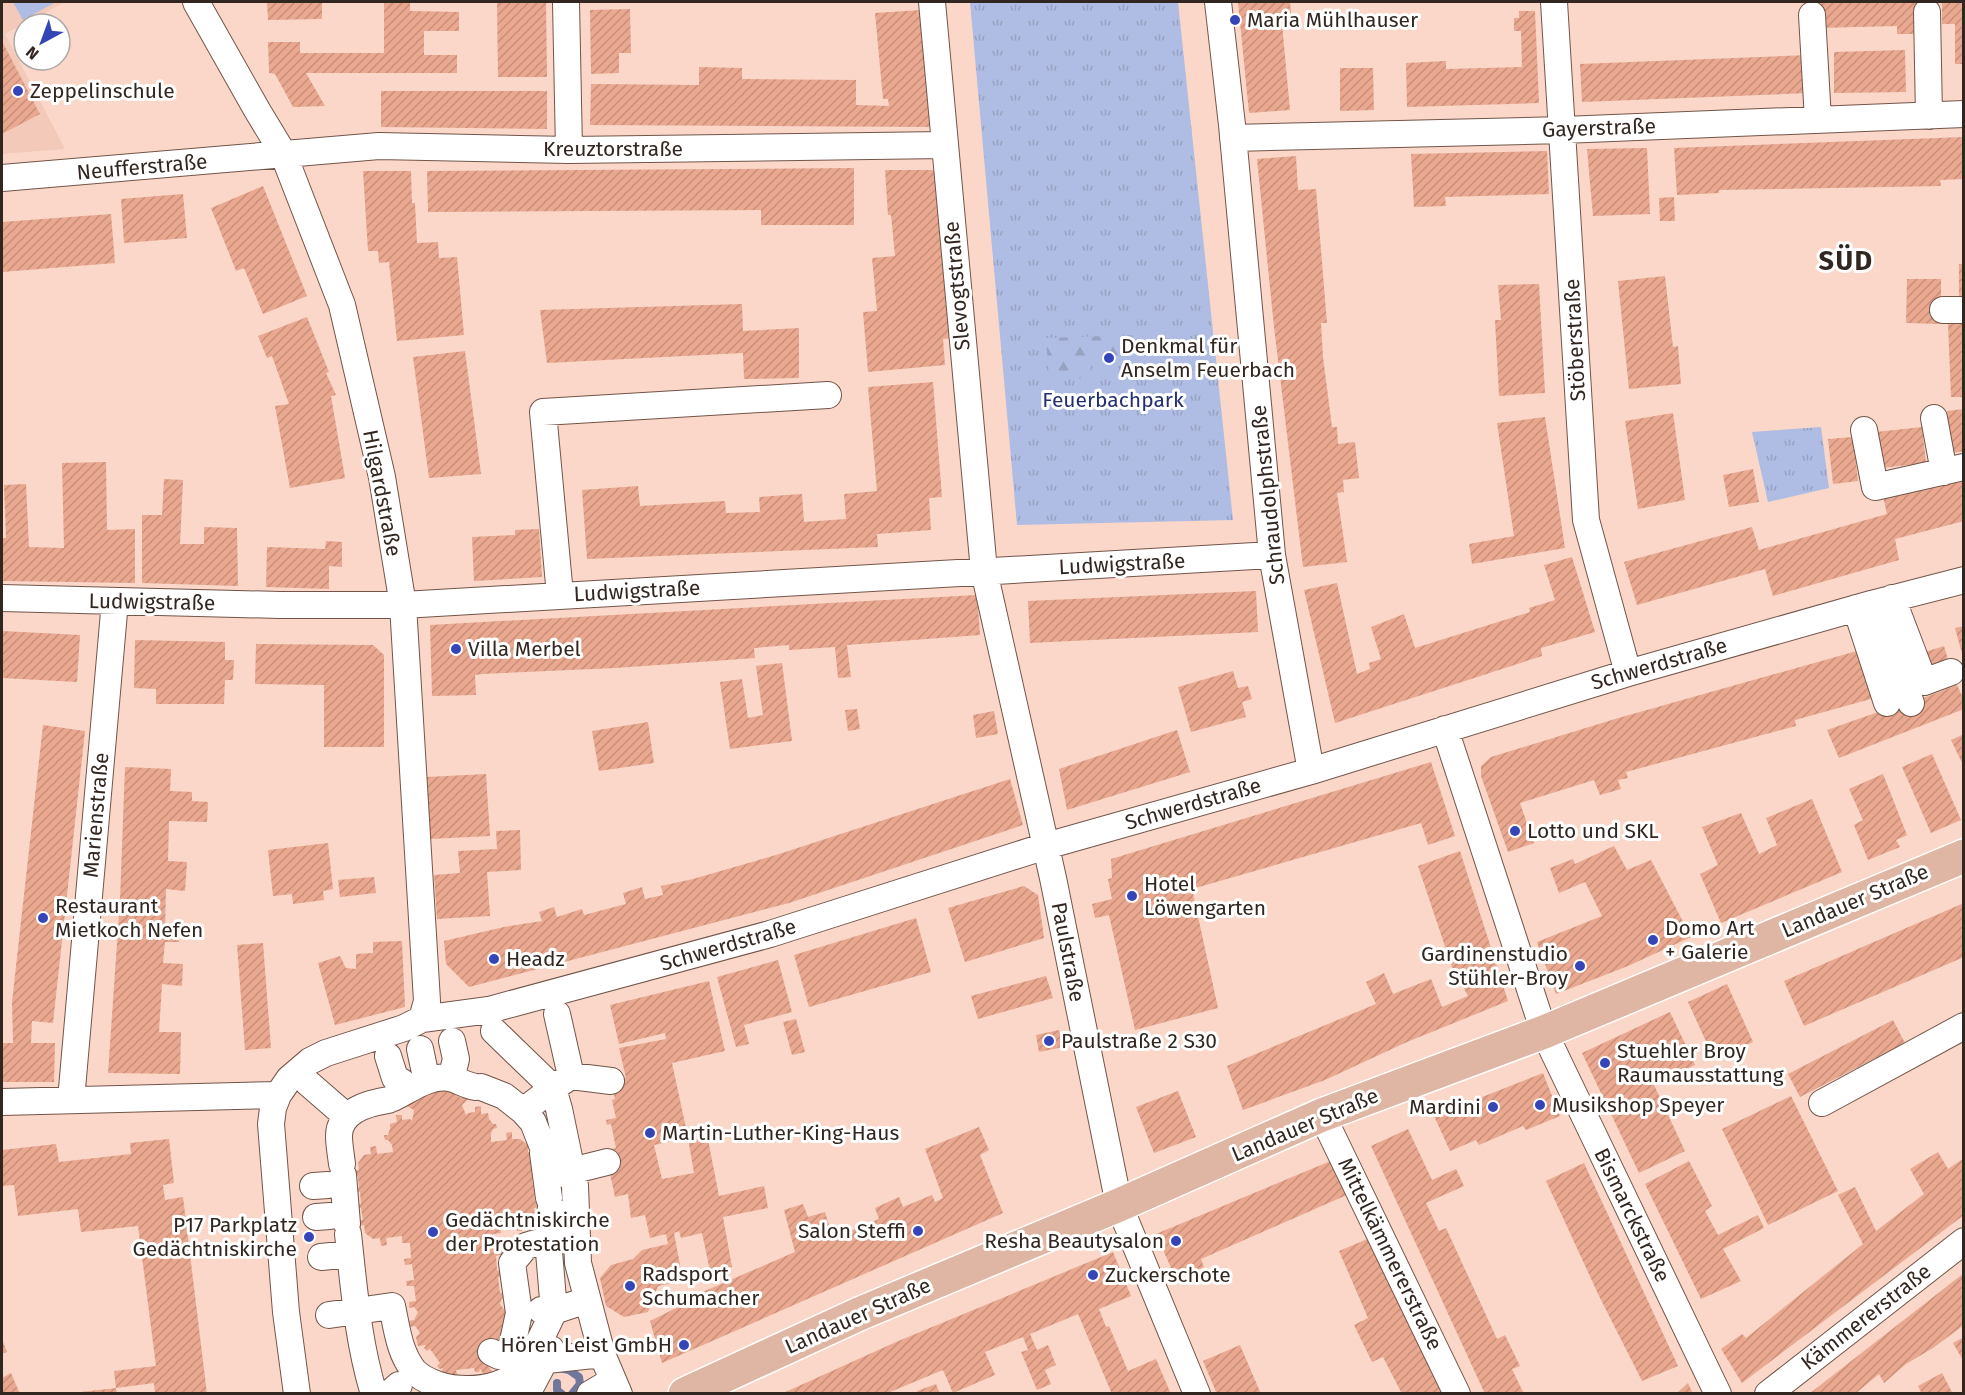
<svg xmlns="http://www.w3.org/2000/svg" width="1965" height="1395" viewBox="0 0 1965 1395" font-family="'Fira Sans',sans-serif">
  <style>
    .built { fill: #f3cab9 }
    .grass { fill: url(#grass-tufts) }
    .forest { fill: url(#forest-firs) }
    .pitch { fill: #afbce3 }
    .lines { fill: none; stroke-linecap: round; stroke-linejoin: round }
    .stream { stroke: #6f779d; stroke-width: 8 }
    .building { fill: url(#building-hatch); fill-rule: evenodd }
    .minor-casing { stroke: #725549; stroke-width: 28 }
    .major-casing { stroke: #fff; stroke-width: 36 }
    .minor { stroke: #fff; stroke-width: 26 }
    .major { stroke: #dfb5a4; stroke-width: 33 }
    .poi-dot { fill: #3545b7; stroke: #fff; stroke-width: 2 }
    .labels { text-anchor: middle; stroke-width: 6; stroke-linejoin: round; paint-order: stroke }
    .poi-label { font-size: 21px; fill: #322620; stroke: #fff; text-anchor: start }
    .street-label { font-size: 21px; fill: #322620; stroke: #fff }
    .park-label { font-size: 21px; fill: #232f71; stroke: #fff }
    .district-label { font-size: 27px; font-weight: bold; letter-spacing: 1.5px; fill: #322620; stroke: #fff }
  </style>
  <defs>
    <pattern id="grass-tufts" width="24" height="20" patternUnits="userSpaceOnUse" patternTransform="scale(1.5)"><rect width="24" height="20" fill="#afbce3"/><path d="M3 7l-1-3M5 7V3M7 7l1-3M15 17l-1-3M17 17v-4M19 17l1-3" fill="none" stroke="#97a1c2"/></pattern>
    <pattern id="forest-firs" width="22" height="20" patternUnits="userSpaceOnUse" patternTransform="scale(1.5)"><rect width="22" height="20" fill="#afbce3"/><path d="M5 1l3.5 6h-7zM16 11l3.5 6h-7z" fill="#97a1c2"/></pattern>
    <pattern id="building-hatch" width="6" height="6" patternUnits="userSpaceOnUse" patternTransform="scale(1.5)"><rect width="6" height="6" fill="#e9a88f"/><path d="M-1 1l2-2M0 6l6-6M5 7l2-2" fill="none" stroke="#c8907b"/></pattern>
  </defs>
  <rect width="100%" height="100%" fill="#fad7c9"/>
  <!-- built -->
  <path class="built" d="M2 2H65L5 34 65 149 2 154Z"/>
  <!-- grass -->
  <path class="grass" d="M970 2H1178L1233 520 1017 525Z
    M1821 427 1829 488 1768 502 1752 432Z"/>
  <!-- forest -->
  <path class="forest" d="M1171 334 1175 374 1128 376 1127 355 1090 356 1091 378 1049 379 1046 338Z"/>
  <!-- pitch -->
  <path class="pitch" d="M13 2H56L23 20Z"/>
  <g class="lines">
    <!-- stream -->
    <path class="stream" d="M559 1368 569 1370 579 1377 580 1384 572 1394
      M557 1383V1390L562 1394"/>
  </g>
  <!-- building -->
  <path class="building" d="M267 2H322V19L268 20Z
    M384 2H410V11L459 12V31H424V55H457V73H306L325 106 293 107 275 74 269 73 268 42H300V53H384Z
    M497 2H546L547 77H498Z
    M1238 2H1290L1292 23 1282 24 1290 110 1249 113Z
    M1820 2H1916V34H1897V26L1820 28Z
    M1942 2H1964V64H1955V24H1942Z
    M630 9 631 53H619V73L591 74 590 10Z
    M921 10 931 127 590 125 591 84 699 85V67L742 68V79L856 80V105L889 106 888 99H883L875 13Z
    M1519 11H1535L1539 103 1407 107 1406 63 1446 61V69L1522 67 1521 31H1514V18H1519Z
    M2 41 40 114 2 134Z
    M1905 50 1906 92 1834 93V52Z
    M1809 55 1810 93 1582 102 1580 64Z
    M1340 68H1373L1374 110 1340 111Z
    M381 91H547V129L381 127Z
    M1964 137V179L1940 180 1941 186 1719 190V193L1677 195 1674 148Z
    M1647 148 1650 214 1593 216 1587 149Z
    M1547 151 1549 194 1445 197 1446 206 1414 207 1411 154Z
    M1296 156 1298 190 1316 189 1327 323H1321L1323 357 1332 427H1337L1338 444 1355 442 1359 478 1343 480 1344 492 1337 493 1347 562 1303 567 1274 327 1257 159Z
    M854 168V225H761V210L428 212 427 171Z
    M885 170H935L951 338 943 339 945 365 868 372 863 312 877 311 872 258 895 256 891 215H888Z
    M363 171H411L412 203H415L417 243 438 242 439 258 457 257 464 335 397 341 389 262 379 263 378 251H368Z
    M263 186 307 296 263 314 244 268 236 271 211 208Z
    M183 194 187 238 124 243 121 199Z
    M1674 197 1675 221H1660L1659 198Z
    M111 214 115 263 2 272V222Z
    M1959 264H1964V300H1959Z
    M1665 276 1673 347 1678 346 1681 384 1629 389 1618 281Z
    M1907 279H1941V324L1906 323Z
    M1539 284 1545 393 1499 396 1495 320H1501L1498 285Z
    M742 304 743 331 799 328V378L744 379 743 353 547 363 540 310Z
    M307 317 329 372 326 373 336 395 331 396 345 478 290 488 275 406 289 404 272 356 267 358 258 336Z
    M1948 324H1964V397H1951Z
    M465 351 481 474 429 478 413 357Z
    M933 382 942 497 929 498 931 530 877 534 878 547 587 559 582 490 638 486 640 506 725 501 726 513 760 512 759 497 802 494 804 522 846 519 844 494 877 491 868 387Z
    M1964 409V451L1952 453 1947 411Z
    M1673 413 1685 500 1638 509 1625 421Z
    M1545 417 1565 548 1472 564 1469 544 1514 536 1497 423Z
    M1922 427 1926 463 1881 468 1876 432Z
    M1853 437 1858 481 1833 484 1828 439Z
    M106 462 107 530 135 529V583L2 581V538H6L4 485 26 484 29 547 64 548 62 463Z
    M1753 469 1759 502 1729 507 1723 475Z
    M1964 476V521L1895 539 1899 560 1773 596 1765 569 1637 605 1624 562 1752 527 1759 550 1887 514 1883 496Z
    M164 479 183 480 180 544H204V527L237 528 238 586 142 583V515H162Z
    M539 529 542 577 474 581 472 537 515 535V530Z
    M326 541 342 542V567L329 566V589L266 587 267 547 325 549Z
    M1572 557 1595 632 1541 648 1542 656 1335 723 1304 590 1337 583 1357 674 1370 669 1369 663 1381 659 1371 627 1404 614 1415 648 1530 612 1529 608 1555 600 1544 565Z
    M1256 591 1258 632 1030 643 1028 601Z
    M977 595 980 635 847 645 851 677 838 678 835 647 789 650V645L754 648 755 658 616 668 483 674 475 675 476 695 432 696 430 625Z
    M1964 626V657H1963L1955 628Z
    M2 631 80 635 77 682 2 678Z
    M135 640 225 642V660H234L233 680H225L224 704H156V689L134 688Z
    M256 644 373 645 384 655V747H324V685L255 684Z
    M1944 646 1949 663 1929 668 1925 652Z
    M1864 649 1878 697 1795 720 1796 726 1626 772 1628 778 1618 780 1621 789 1600 795 1594 780 1520 803 1534 843 1508 852 1481 776V766L1491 757 1615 719Z
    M782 663 792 741 730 749 720 682 742 679 748 718 763 715 756 666Z
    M1233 671 1238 688 1248 686 1252 699 1242 702 1246 717 1191 732 1178 687Z
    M1957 685 1964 700V709L1839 758 1827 730 1881 711 1896 700 1900 707Z
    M857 709 860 729 848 731 845 710Z
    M994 711 998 734 976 738 973 715Z
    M648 722 654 763 599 771 592 731Z
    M43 725 85 731 53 1023 32 1021 31 1043H55L54 1082H2V1043H13L12 1002Z
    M1177 730 1190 772 1067 810 1059 769Z
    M1962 735 1964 739V767L1951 740Z
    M1932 754 1961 820 1931 833 1902 767Z
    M1431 762 1455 836 1428 845 1421 823 1192 889 1218 1008 1135 1030 1109 915 1095 918 1092 904 1112 899 1108 879 1112 878 1111 859Z
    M125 767 171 769 170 791 192 792V801L208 802 207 822 169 821 168 861 187 862 185 891 166 889 165 929 180 930 179 942H165L163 963 183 964 182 986 162 984 159 1032H181L180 1074 108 1073 120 900Z
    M486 774 490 836 430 839 427 777Z
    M1883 774 1907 835 1896 840 1900 847 1868 860 1854 825 1863 820 1849 789Z
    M1010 779 1023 825 789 903 469 987 446 964 444 941 504 927 542 921 539 912 554 907 557 917 582 909 584 915 626 904 623 893 642 887 645 899 663 895 661 886 693 879 776 855Z
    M1812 799 1842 872 1721 923 1700 874 1718 865 1702 827 1741 813 1759 854 1777 845 1766 818Z
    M520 830 521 870 487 872 490 916 437 919 434 875 460 873 458 851 497 849 496 831Z
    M328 843 333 889 323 891 324 900 293 904 292 894 273 896 268 850Z
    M1614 846 1627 870 1651 860 1691 937 1628 966 1556 994 1537 942 1602 916 1585 882 1559 893 1550 868 1573 859 1575 864Z
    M1460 851 1508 1001 1407 1042 1325 1080 1243 1110 1227 1066 1376 1004 1366 982 1384 973 1393 994 1431 979 1442 1007 1468 996 1460 981 1457 982 1418 866Z
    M374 877 376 893 340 897 338 880Z
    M1024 886 1038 895 1044 938 965 962 948 908Z
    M1964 903V957L1804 1026 1784 981Z
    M916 918 931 972 809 1007 794 955Z
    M402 941 405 1007 335 1025 318 963 340 956 346 968 356 969V954L373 953V942Z
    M263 943 271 1048 245 1050 237 945Z
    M778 960 792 1012 744 1025 749 1044 736 1047 717 977Z
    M1046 976 1053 998 978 1019 971 996Z
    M709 981 725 1051 672 1063 686 1128 705 1124 719 1196 764 1186 768 1208 723 1217 732 1267 710 1271 702 1233 681 1238 679 1231 674 1233 683 1281 658 1286 648 1312 624 1317 606 1306 600 1278 611 1265 633 1259 642 1250 668 1244 666 1234 650 1238 645 1215 631 1218 628 1194 615 1197 605 1150 616 1148 611 1124 607 1125 606 1120 616 1118 612 1100 615 1099 611 1081 626 1078 619 1048 666 1039 665 1033 619 1044 610 1005ZM688 1138 694 1173 662 1179 654 1145Z
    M1727 984 1753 1042 1714 1059 1688 1002Z
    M1670 1012 1695 1065 1654 1085 1685 1151 1639 1173 1582 1053Z
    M796 1019 805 1052 792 1055 783 1022Z
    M1893 1020 1905 1043 1800 1097 1788 1074Z
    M1059 1030 1063 1047 1039 1052 1036 1035Z
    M1543 1073 1560 1116 1526 1130 1523 1126 1479 1145 1476 1140 1450 1151 1434 1116Z
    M450 1085 449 1091 461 1098 465 1094 469 1098 462 1105 466 1115 468 1113 475 1112V1107L481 1106V1114L488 1113 489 1119 493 1124H496L497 1128 493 1129 491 1134V1142L507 1140 506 1133 512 1132V1139H520L528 1145V1152L536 1151 537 1157 530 1158 532 1170H535V1174H532L533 1186H536L537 1189 534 1190 535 1202 541 1201 542 1207 534 1208 535 1215 529 1223 521 1224 522 1231H517L516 1224 500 1226 501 1233 493 1234 495 1250 502 1249 503 1254 496 1256 497 1271 504 1270 505 1276 498 1277 500 1293 507 1292V1298H502L500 1304 505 1311 511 1310 502 1325 506 1328 507 1336 498 1337 501 1339 487 1364 492 1371 485 1376 480 1369 479 1372H475L474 1368 456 1370 457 1374 452 1375 451 1372 447 1380 440 1376 443 1368 440 1369 437 1366 440 1363 430 1349 427 1351 424 1348 426 1345 418 1346 416 1337 420 1333 415 1326 409 1327 408 1321 414 1320 418 1312 414 1307 409 1308V1302L416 1301 414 1286H407L406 1281 414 1280 412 1264 405 1265 404 1259 411 1258 410 1243H402V1236L386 1238 387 1245 381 1246 380 1238 373 1239 365 1233 364 1225 357 1226 356 1221 363 1220 361 1208H358V1205L361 1204 360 1192H357L356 1189 359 1188 358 1176 352 1177 351 1171 359 1170 358 1163 364 1155 371 1154 370 1147 376 1146 377 1154 393 1152 392 1145 388 1140H385L384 1135H388L390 1129V1124L397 1122 396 1115H402V1120L410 1119 412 1121 414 1110 405 1105 408 1100 414 1103 424 1093Z
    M1178 1091 1196 1137 1154 1153 1136 1107Z
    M1791 1096 1838 1191 1768 1225 1722 1129Z
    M979 1127 989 1150 980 1155 1003 1213 662 1363 650 1321 686 1303 684 1300 795 1252 784 1210 803 1204 808 1217 825 1212 833 1238 879 1219 875 1208 899 1197 903 1207 932 1195 935 1202 943 1198 925 1149Z
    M1408 1129 1432 1180 1456 1169 1464 1186 1426 1203 1439 1231 1446 1228 1497 1339 1505 1335 1520 1366 1512 1369 1524 1394H1485L1371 1146Z
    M169 1139 174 1183 163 1185 165 1200 183 1197 207 1394H155L154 1383 116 1388 114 1371 156 1366 138 1226 81 1232 78 1209 18 1216 14 1185 2 1186V1150L56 1144 59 1162 131 1154 130 1143Z
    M1938 1152 1948 1169 1964 1158V1215L1742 1383 1721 1349 1742 1334 1746 1338 1863 1244 1838 1195 1855 1187 1876 1231 1924 1194 1910 1169Z
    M1333 1160 1349 1194 1201 1259 1204 1267 1176 1279 1156 1234Z
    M1689 1161 1712 1206 1705 1211 1718 1235 1758 1215 1764 1228 1723 1249 1741 1281 1701 1299 1645 1184Z
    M1584 1163 1678 1366 1642 1381 1599 1296 1546 1181Z
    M1370 1238 1444 1394H1402L1383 1357 1372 1362 1354 1325 1368 1318 1339 1251Z
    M1113 1252 1131 1296 1099 1309 1106 1327 1109 1326 1128 1371 1156 1359 1171 1394H1112L1078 1314 1030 1334 1037 1350 1048 1345 1056 1365 1045 1370 1051 1384 1037 1390 1021 1352 1028 1350 1023 1337 985 1352 995 1375 953 1393 943 1370 890 1392 891 1394H781L896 1342Z
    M1964 1273V1325L1933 1348 1906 1364 1884 1383 1879 1374 1855 1394H1809Z
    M1964 1337V1362L1953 1343Z
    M2 1339 7 1352 2 1354Z
    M1240 1345 1261 1394H1217L1203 1361Z
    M11 1373 20 1394H2V1378Z
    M1942 1373 1953 1394H1922L1918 1386Z
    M1688 1383 1693 1394H1676Z
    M936 1384 940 1394H918L917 1391Z
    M116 1388 117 1394H81V1392Z"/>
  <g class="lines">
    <defs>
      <path id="minor" d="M196 2 257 110 283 153 342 305 382 477 403 605 427 1001 422 1019
        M566 2 569 150
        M932 2 984 571 1053 878 1119 1205 1197 1394
        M1218 2 1232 125 1272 555 1311 771
        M1554 2 1586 520 1628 673
        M1927 12 1929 116
        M1812 15 1818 120
        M1233 138 1563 130 1964 114
        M2 178 379 146 569 150 944 145
        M1943 310H1964
        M1934 418 1944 472
        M1864 430 1875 487 1964 467
        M560 595 543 412 828 395
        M2 598 280 605H403L1272 555
        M1892 598 1924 682 1951 672
        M1871 604 1911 703
        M1856 608 1887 703
        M1445 729 1544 1032 1718 1394
        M494 1031 553 1088 559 1109 575 1186 578 1263 602 1354 619 1394
        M452 1041 456 1059 454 1067
        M420 1049 424 1068
        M388 1056 395 1078 402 1082
        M571 1076 611 1081
        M308 1083 346 1116
        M481 1087 504 1096 523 1111 553 1088 571 1076 557 1014
        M393 1098C412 1089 428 1075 450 1078 459 1080 466 1086 476 1087
        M71 1100 115 601
        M2 1102 278 1095
        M1822 1103 1964 1026
        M523 1111 533 1122 542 1145
        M1322 1115 1457 1394
        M543 1153 549 1198
        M342 1164C341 1155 339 1145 339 1136 339 1111 369 1103 388 1100
        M559 1174 607 1162
        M343 1175 347 1224
        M313 1186 328 1185
        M316 1217 330 1216
        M348 1234C354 1288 358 1342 374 1394
        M321 1257 350 1254
        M541 1310 554 1311 548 1240 551 1207
        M329 1315 392 1306C397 1329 399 1352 414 1371 439 1395 495 1395 521 1371 535 1354 544 1331 554 1311L587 1300
        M491 1352 499 1356 504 1355 512 1346 519 1313 512 1263 526 1246 536 1243 576 1236
        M541 1357 547 1360 602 1354
        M297 1394 286 1312 271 1124 273 1108 278 1095 289 1079 310 1061 326 1053 404 1028 422 1019 489 1010 770 934 1046 846 1311 771 1628 673 1871 604 1964 580
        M389 1394 399 1385
        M527 1394 551 1349
        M590 1394 612 1381
        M1768 1394 1964 1241"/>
      <path id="major" d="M685 1394 859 1314 1119 1205 1322 1115 1544 1032 1964 856"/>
    </defs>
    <!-- minor casing -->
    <use href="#minor" class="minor-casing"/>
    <!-- major casing -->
    <use href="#major" class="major-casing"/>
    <!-- minor -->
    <use href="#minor" class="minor"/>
    <!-- major -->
    <use href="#major" class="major"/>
  </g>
  <!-- markers -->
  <g class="poi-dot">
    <circle cx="1235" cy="20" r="6"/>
    <circle cx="18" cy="91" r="6"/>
    <circle cx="1109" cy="358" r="6"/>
    <circle cx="456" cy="649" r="6"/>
    <circle cx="1515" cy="831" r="6"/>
    <circle cx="1132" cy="896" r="6"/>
    <circle cx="43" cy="918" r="6"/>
    <circle cx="1653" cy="940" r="6"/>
    <circle cx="494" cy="959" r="6"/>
    <circle cx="1580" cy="966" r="6"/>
    <circle cx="1049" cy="1041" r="6"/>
    <circle cx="1605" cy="1063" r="6"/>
    <circle cx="1540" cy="1105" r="6"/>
    <circle cx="1493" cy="1107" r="6"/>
    <circle cx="650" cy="1133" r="6"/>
    <circle cx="918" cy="1231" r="6"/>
    <circle cx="433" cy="1232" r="6"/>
    <circle cx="309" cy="1237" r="6"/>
    <circle cx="1176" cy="1241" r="6"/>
    <circle cx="1093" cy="1275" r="6"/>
    <circle cx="630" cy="1286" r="6"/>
    <circle cx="684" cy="1345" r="6"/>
  </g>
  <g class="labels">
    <!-- poi labels -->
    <g class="poi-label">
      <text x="1247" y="27">Maria Mühlhauser</text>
      <text x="30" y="98">Zeppelinschule</text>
      <text x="1121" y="353">Denkmal für<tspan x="1121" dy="24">Anselm Feuerbach</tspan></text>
      <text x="468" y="656">Villa Merbel</text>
      <text x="1527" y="838">Lotto und SKL</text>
      <text x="1144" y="891">Hotel<tspan x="1144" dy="24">Löwengarten</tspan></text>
      <text x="55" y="913">Restaurant<tspan x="55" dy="24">Mietkoch Nefen</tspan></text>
      <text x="1665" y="935">Domo Art<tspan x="1665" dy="24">+ Galerie</tspan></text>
      <text x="1568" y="961" text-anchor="end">Gardinenstudio<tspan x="1568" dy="24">Stühler-Broy</tspan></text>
      <text x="506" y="966">Headz</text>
      <text x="1061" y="1048">Paulstraße 2 S30</text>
      <text x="1617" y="1058">Stuehler Broy<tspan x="1617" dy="24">Raumausstattung</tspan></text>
      <text x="1552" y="1112">Musikshop Speyer</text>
      <text x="1481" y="1114" text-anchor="end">Mardini</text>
      <text x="662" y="1140">Martin-Luther-King-Haus</text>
      <text x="445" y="1227">Gedächtniskirche<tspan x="445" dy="24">der Protestation</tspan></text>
      <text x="297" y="1232" text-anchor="end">P17 Parkplatz<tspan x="297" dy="24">Gedächtniskirche</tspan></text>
      <text x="906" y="1238" text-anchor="end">Salon Steffi</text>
      <text x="1164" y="1248" text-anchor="end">Resha Beautysalon</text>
      <text x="642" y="1281">Radsport<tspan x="642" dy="24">Schumacher</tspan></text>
      <text x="1105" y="1282">Zuckerschote</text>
      <text x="672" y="1352" text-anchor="end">Hören Leist GmbH</text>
    </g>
    <!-- street labels -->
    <g class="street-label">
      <text transform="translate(1599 128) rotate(-2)" y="7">Gayerstraße</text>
      <text x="613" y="156">Kreuztorstraße</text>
      <text transform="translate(142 167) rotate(-5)" y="7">Neufferstraße</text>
      <text transform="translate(957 286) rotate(-95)" y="7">Slevogtstraße</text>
      <text transform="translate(1575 340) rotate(-93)" y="7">Stöberstraße</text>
      <text transform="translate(382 493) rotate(79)" y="7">Hilgardstraße</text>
      <text transform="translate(1268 495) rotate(-96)" y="7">Schraudolphstraße</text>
      <text transform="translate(1122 564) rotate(-3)" y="7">Ludwigstraße</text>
      <text transform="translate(637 591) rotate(-3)" y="7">Ludwigstraße</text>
      <text transform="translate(152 602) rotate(1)" y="7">Ludwigstraße</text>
      <text transform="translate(1659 664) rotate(-16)" y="7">Schwerdstraße</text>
      <text transform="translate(1193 804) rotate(-16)" y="7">Schwerdstraße</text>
      <text transform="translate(96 815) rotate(-85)" y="7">Marienstraße</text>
      <text transform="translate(1855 901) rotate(-23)" y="7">Landauer Straße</text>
      <text transform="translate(728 945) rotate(-16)" y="7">Schwerdstraße</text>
      <text transform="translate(1068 952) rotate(79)" y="7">Paulstraße</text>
      <text transform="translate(1305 1125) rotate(-23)" y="7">Landauer Straße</text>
      <text transform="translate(1632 1215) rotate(64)" y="7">Bismarckstraße</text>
      <text transform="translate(1390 1254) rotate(64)" y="7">Mittelkämmererstraße</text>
      <text transform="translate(858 1316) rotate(-24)" y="7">Landauer Straße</text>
      <text transform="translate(1866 1317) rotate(-38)" y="7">Kämmererstraße</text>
    </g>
    <!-- park labels -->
    <g class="park-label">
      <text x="1113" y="407">Feuerbachpark</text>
    </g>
    <!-- district labels -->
    <g class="district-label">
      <text x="1846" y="270">SÜD</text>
    </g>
  </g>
  <!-- border -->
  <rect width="1965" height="1395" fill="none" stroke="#322620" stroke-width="6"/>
  <!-- north arrow -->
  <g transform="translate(42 42) rotate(221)"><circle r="28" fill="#ffffff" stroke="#ada8a6" stroke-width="1.5"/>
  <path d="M0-4.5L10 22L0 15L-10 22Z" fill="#3545b7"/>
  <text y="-9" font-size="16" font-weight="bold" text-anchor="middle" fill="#322620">N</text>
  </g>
</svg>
